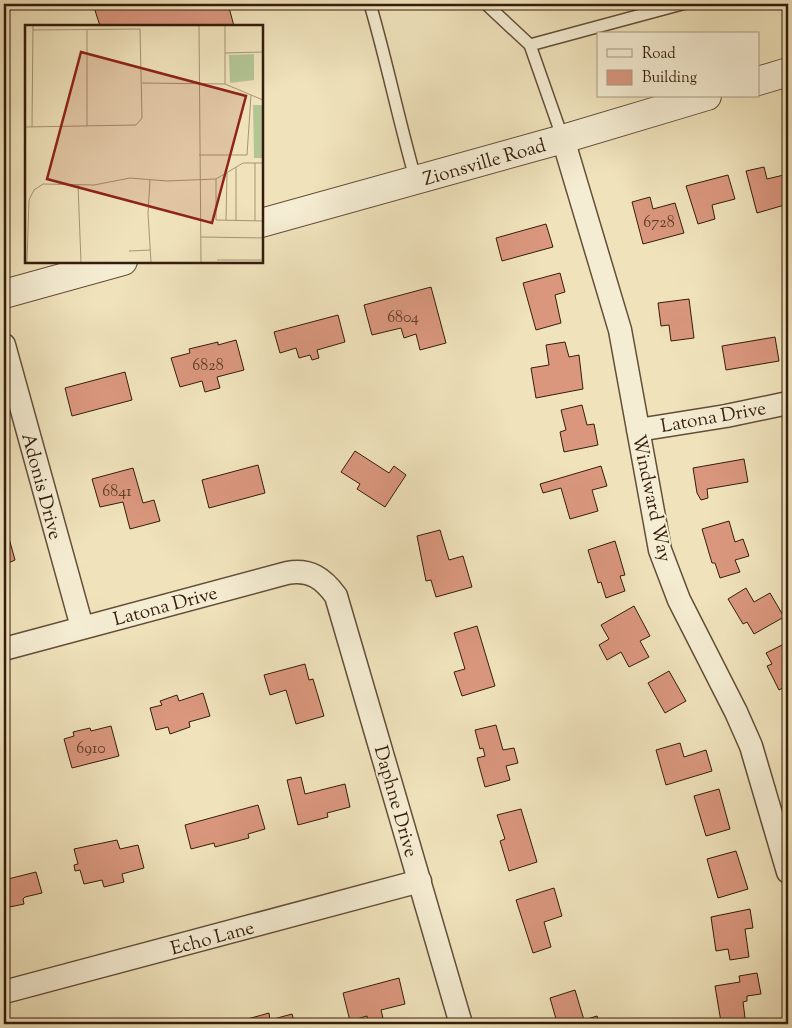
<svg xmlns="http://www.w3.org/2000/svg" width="792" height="1028" viewBox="0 0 792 1028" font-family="'Sorts Mill Goudy',serif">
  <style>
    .building { fill: #da977e; stroke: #341d0c }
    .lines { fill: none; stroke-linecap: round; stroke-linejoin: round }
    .service-casing { stroke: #634e38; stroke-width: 14 }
    .minor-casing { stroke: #634e38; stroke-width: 25 }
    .tertiary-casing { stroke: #634e38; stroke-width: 30 }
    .service { stroke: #f5edd3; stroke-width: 11 }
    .minor { stroke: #f5edd3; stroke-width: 22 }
    .tertiary { stroke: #f5edd3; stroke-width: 28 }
    .labels { text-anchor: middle; stroke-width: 4; stroke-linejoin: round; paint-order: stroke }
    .number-label { font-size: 16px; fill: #5e3c28 }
    .street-label { font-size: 19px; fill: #341d0c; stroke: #f5edd3 }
    .inset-road { fill: none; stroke: #a59476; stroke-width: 1 }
    .view { fill: #8f2418; fill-opacity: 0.15; stroke: #8f2418; stroke-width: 2.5 }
    .inset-edge { fill: none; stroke: #341d0c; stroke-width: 2.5 }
  </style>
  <rect width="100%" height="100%" fill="#f0e3bc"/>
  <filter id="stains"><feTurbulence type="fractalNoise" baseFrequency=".004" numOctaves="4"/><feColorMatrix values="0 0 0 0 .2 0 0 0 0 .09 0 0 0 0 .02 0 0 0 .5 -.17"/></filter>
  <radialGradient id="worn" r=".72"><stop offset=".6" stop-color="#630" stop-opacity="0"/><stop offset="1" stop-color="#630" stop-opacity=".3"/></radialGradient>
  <!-- building -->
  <path class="building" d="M93 4H228L234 26H100Z
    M764 167 767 179 788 174V204L757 213 746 171Z
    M728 175 735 199 712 205 715 219 698 224 686 186Z
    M650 197 653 209 675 203 684 233 643 244 632 202Z
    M546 224 553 247 502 261 496 238Z
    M560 273 565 292 555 295 561 323 536 330 523 283Z
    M431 287 446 343 420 350 416 334 404 338 401 328 372 335 364 305Z
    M689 299 694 338 671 341 669 325 661 326 658 303Z
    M338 315 345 342 317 350 319 358 312 360 310 355 299 358 296 348 280 353 274 332Z
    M775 337 779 361 726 370 722 346Z
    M236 340 244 370 217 377 220 388 205 392 202 381 180 387 171 358 190 353 189 349 218 342V345Z
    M565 342 569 357 579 355 583 389 536 398 531 368 549 365 546 345Z
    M125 372 132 400 72 416 65 388Z
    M582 405 587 425 594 424 598 445 564 452 560 432 566 430 561 410Z
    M355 451 389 473 394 466 406 475 385 507 357 489 360 484 341 472Z
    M744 459 748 482 707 489 708 498 701 500 697 493 693 468Z
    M258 465 265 493 209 508 202 480Z
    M601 466 607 486 592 490 598 511 570 519 561 488 543 493 540 484Z
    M133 468 143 503 154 500 160 521 130 529 123 502 100 507 92 479Z
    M729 521 735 542 743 539 749 556 735 560 740 572 720 578 715 563H712L702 529Z
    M440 530 449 560 463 556 472 587 436 597 431 580 426 581 417 536Z
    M7 531 15 560 4 565V532Z
    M615 541 625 575 620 576 625 591 606 598 601 582 598 583 588 550Z
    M746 588 754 602 770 593 784 617 754 634 747 622 743 624 728 599Z
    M634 606 650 636 640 641 649 657 629 667 621 652 607 660 599 645 609 639 601 625Z
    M477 626 495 686 462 696 454 672 465 669 454 633Z
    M788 642V685L779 690 767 666 772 664 766 653Z
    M305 664 309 680 313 679 324 716 296 724 286 690 270 695 264 675Z
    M669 671 686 701 665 713 648 683Z
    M203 693 210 716 189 722 190 727 170 734 168 727 156 730 150 708 162 705 160 701 177 695 179 701Z
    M496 725 503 750 514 748 518 763 506 766 510 780 485 787 477 758 485 756 483 748 480 749 475 730Z
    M111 726 119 756 72 768 64 739 74 736 73 732 90 728 91 731Z
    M680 743 684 757 706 750 712 771 666 785 656 750Z
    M301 777 305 794 345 784 350 807 327 813 328 817 298 825 287 780Z
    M719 789 730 829 706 836 694 796Z
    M258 805 265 829 248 834 249 838 215 847 214 843 191 849 185 825Z
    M521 809 537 862 509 871 500 841 505 839 497 815Z
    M117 840 120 849 138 845 144 868 122 874 124 882 104 887 102 880 84 884 80 870 75 871 74 865 78 864 74 849Z
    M736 851 748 889 718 898 707 859Z
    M36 872 42 893 25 897 23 899 24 904 5 908 4 880Z
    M554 888 562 916 544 922 551 947 533 953 516 900Z
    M750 909 753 928 745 929 749 957 730 960 728 949 716 951 711 917Z
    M757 973 761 994 747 996V1001L743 1002 745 1018 721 1022 715 986 740 982 739 976Z
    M399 978 405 1004 381 1010 384 1022 369 1024 367 1016 350 1021 343 993Z
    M575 990 584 1020 597 1016 600 1024H553L552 1020 556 1019 550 998Z
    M269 1013 270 1020 292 1014 295 1024H245L244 1020Z"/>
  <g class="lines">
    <defs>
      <path id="service" d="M370 4C387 62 399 122 416 181
        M486 4 530 45 563 139
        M530 45 682 4"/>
      <path id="minor" d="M563 139 620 330 660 550 679 600 736 712 751 746 788 872
        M4 345 82 627
        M638 430 726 416 788 403
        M4 649 287 573C310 569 323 578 336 596L461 1024
        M4 992 420 881"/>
      <path id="tertiary" d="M758 81 788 72
        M261 223 563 139 707 96
        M4 294 123 261"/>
    </defs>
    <!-- service casing -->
    <use href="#service" class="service-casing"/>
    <!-- minor casing -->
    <use href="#minor" class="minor-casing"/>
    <!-- tertiary casing -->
    <use href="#tertiary" class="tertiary-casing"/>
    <!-- service -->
    <use href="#service" class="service"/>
    <!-- minor -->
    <use href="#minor" class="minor"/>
    <!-- tertiary -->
    <use href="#tertiary" class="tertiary"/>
  </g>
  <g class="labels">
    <!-- number labels -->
    <g class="number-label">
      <text x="659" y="227">6728</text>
      <text x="403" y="322">6804</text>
      <text x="208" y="370">6828</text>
      <text x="117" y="496">6841</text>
      <text x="91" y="753">6910</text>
    </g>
    <!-- street labels -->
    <g class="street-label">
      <text transform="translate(484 161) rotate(-16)" y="7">Zionsville Road</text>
      <text transform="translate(713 416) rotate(-10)" y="7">Latona Drive</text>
      <text transform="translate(43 486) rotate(75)" y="7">Adonis Drive</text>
      <text transform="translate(653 498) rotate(78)" y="7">Windward Way</text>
      <text transform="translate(165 605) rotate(-15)" y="7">Latona Drive</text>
      <text transform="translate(397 801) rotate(74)" y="7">Daphne Drive</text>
      <text transform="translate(212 937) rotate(-15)" y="7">Echo Lane</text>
    </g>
  </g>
  <!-- overview -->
  <g transform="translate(25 25)">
    <rect width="238" height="238" fill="#f0e3bc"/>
    <path d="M229 29V55L205 58 204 30ZM228 80H237V133H229Z" fill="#b4c595"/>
    <path class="inset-road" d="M174 0 176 237M200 0V59M200 28 238 27M117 58 200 59 238 75M62 101V4M0 102 111 100 117 93 115 4 8 5M7 102 8 0M174 130H222L226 70M211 142V195M191 154V195L238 196M125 155 123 188 126 237M53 160 56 237M201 195 202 148M230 196V138M176 212 238 213M104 226 125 225M192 235H238M2 237 4 175 9 165 18 159 69 160 105 153 142 156 191 154 218 138H238"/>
    <path class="view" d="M56 27 221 71 187 198 22 154Z"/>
    <rect width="238" height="238" class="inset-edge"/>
  </g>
  <!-- margin -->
  <rect width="792" height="1028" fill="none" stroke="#f0e3bc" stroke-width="20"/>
  <rect x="5" y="5" width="782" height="1018" fill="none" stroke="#341d0c" stroke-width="2.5"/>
  <rect x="10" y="10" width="772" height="1008" fill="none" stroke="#341d0c"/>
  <!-- legend -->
  <rect x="597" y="32" width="162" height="65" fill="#f5edd3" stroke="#a89a83"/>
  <rect x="607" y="49" width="25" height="8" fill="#f5edd3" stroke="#a89a83"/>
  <text x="642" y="58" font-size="15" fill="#341d0c">Road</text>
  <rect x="607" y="70" width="25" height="15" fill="#da977e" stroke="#a89a83"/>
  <text x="642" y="82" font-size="15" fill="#341d0c">Building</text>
  <rect width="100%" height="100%" filter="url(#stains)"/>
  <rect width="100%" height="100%" fill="url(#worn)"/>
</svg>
